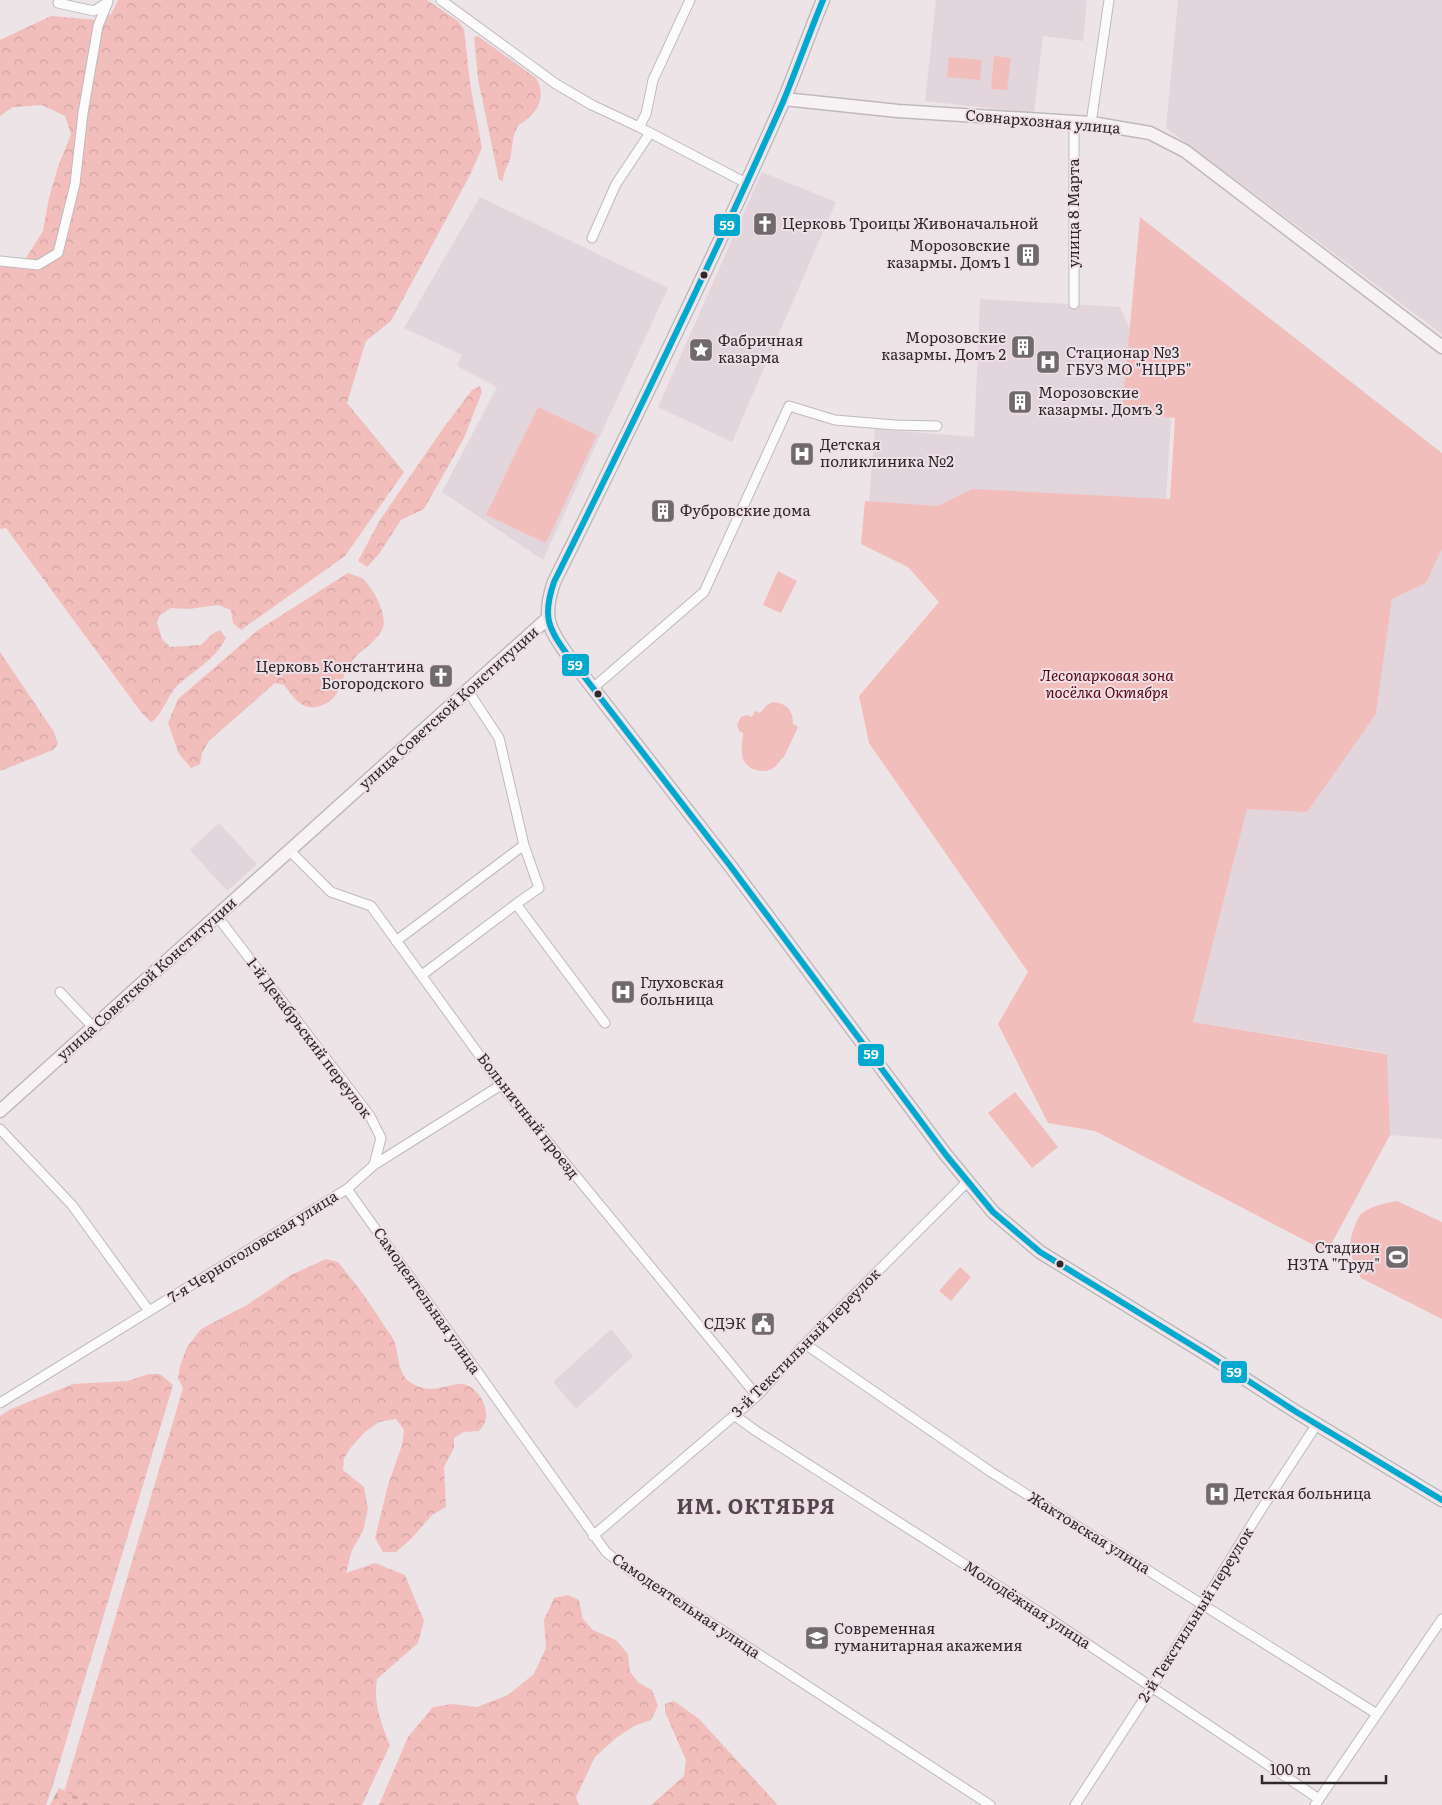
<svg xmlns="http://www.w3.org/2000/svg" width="1442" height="1805" viewBox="0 0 1442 1805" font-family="Literata,serif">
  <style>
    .built { fill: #e3d5dc }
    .forest { fill: url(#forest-crowns) }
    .cemetery { fill: url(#cemetery-stones) }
    .park { fill: #f2bebc }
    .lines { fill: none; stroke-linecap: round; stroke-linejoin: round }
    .street-casing { stroke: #bfb9bb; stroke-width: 11 }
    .secondary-casing { stroke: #bfb9bb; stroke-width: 15 }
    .street { stroke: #fcfbfb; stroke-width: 9 }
    .secondary { stroke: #f7f3f5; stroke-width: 12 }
    .bus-1-casing { stroke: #efe0e7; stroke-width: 10 }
    .bus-1 { stroke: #00a9ce; stroke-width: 6 }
    .bus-dot { fill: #2e282b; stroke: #efe0e7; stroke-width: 2 }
    .labels { text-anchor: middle; stroke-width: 4; stroke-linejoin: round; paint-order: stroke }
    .street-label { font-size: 15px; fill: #2e282b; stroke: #efe0e7 }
    .poi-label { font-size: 15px; fill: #2e282b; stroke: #efe0e7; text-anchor: start }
    .park-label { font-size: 15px; font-style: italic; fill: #59040e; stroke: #efe0e7 }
    .district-label { font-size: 20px; font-weight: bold; letter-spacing: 1px; fill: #53474d; stroke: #efe0e7 }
    .line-badge { stroke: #efe0e7; stroke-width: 2 }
    .badge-label { font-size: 14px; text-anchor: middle; font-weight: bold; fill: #fff }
  </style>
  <defs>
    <pattern id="forest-crowns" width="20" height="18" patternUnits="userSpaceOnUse" patternTransform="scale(1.25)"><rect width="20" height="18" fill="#f2bebc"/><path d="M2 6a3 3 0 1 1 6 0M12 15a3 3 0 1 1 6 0" fill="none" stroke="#d0a3a2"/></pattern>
    <pattern id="cemetery-stones" width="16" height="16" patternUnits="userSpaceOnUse" patternTransform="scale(1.25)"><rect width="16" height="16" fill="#f2bebc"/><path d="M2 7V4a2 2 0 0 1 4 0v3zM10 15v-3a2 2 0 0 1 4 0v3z" fill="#d0a3a2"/></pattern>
  </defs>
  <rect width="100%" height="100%" fill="#ece4e7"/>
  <!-- built -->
  <path class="built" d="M936 0H1087L1083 41 1043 36 1034 113 925 101Z
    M1178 0H1442V334L1166 128Z
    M762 172 836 202 732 442 658 407Z
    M480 197 668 288 543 560 442 492 497 387 457 366 462 355 404 328Z
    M980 299 1120 307 1171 421 1166 498 866 538 875 429 974 437Z
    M1442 549V1139L1390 1135 1386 1053 1193 1022 1247 809 1376 714 1392 599 1426 583Z
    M219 823 257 864 227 891 190 850Z
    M611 1329 633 1356 576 1409 553 1382Z"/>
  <!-- forest -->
  <path class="forest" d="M118 0H427L458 21 464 29 470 83 482 148 469 177 391 321 366 341 347 403 404 472 345 556 241 630 233 623 231 610 218 605 189 609 171 608 160 615 157 623 162 639 170 647 201 645 212 634 220 630 226 638C216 659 193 671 176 687 167 697 161 717 151 722L141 712 6 528 0 529V257L11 260 26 258 43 231 49 198 58 167 71 134 65 116 42 105 13 107 0 116V40L51 16 98 20 111 14Z
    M478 36 536 78C545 93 541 108 527 119 525 122 520 123 518 126 511 137 513 148 510 159 507 168 503 172 503 181L499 180 478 79 474 37Z
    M480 386 482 392 464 438 424 509 401 520 379 554 367 567 358 561 380 520 442 430 472 390Z
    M348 573C352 575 358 576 362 578 373 587 389 616 382 630 374 644 359 651 350 663 344 672 342 685 336 695 332 700 326 704 320 706 303 712 293 697 284 685L275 683 209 741 202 753 200 764 191 768 179 754 168 723 178 699 258 630Z
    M0 652 54 732 58 744 53 750 0 771Z
    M326 1259 338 1262C354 1282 370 1302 383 1324 387 1330 393 1337 395 1343 399 1356 398 1374 410 1382 435 1399 453 1378 469 1386 479 1391 488 1407 486 1418 486 1423 481 1428 479 1431L464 1432 454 1438V1448L444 1467 446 1507 432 1515 410 1540 396 1552H383L375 1538 388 1485 402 1445 404 1430 396 1419 379 1422 365 1432 352 1446 344 1458 343 1470 364 1487 368 1509 363 1531 352 1550 346 1573 375 1563 405 1575 424 1621 418 1643 377 1679C373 1703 381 1723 390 1745L362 1805H66L62 1799 183 1388 178 1378 180 1366 187 1347 201 1329 247 1305 291 1275Z
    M149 1374H160L173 1385 52 1788 46 1805H0V1416L11 1409 73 1384 127 1381Z
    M568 1595 579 1600 583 1619 593 1630 616 1640 628 1654 630 1672 639 1683 652 1690 658 1706 651 1720 634 1726 616 1738 595 1757 576 1797 579 1805H379L408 1737 433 1707 452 1704 477 1707 508 1695 534 1674 546 1648 544 1620 554 1598Z
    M674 1701 699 1719 778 1805H651L684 1776 686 1760 665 1712V1704Z"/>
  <!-- cemetery -->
  <path class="cemetery" d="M59 1788 94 1805H50Z"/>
  <!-- park -->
  <path class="park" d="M994 56 1011 58 1007 90 991 89Z
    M949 57 982 60 980 80 947 77Z
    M1140 217 1442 453V549L1426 583 1392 599 1376 714 1307 812 1247 809 1193 1022 1387 1054 1390 1135 1327 1252 1095 1131 1048 1123 998 1024 1028 972 869 743 859 696 939 602 908 567 861 544 865 501 938 506 972 489 1170 499 1175 418 1122 413Z
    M538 407 597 435 546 543 486 515Z
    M778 571 797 581 781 613 763 605Z
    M773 702C787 703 793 710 793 724L798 727 784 757C778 761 777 768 769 770 765 772 758 771 753 769 738 762 742 747 743 733L739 731 737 725 741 717 747 715 752 717 755 711 760 713 767 705Z
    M1015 1092 1058 1147 1032 1168 988 1113Z
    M1397 1201 1442 1222V1319L1361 1278C1351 1260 1346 1246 1355 1226 1356 1222 1358 1218 1360 1215 1370 1206 1384 1203 1397 1201Z
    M960 1267 971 1277 951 1301 939 1291Z"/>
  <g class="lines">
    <defs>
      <path id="street" d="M441 0 556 84 592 105 639 127 746 183
        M58 3 94 11 108 2
        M1091 123 1109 0
        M639 127 646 114 653 80 690 0
        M592 238 616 184 650 133
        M0 261 38 265 58 253 75 184 83 113 98 26 107 4
        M1074 304V122
        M593 688 704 592 789 406 835 420 895 425 937 426
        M290 851 331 892 371 906 501 1085 757 1396
        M516 904 539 888 524 845
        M217 916 370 1116 381 1138 374 1165
        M396 941 524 845 499 738 468 691
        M422 975 516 904 605 1023
        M60 992 93 1027
        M0 1129 72 1205 149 1311
        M347 1189 606 1552 628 1569 990 1805
        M805 1344 991 1472 1377 1714
        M0 1403 347 1189 374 1165 501 1085
        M734 1415 756 1431 1047 1617 1319 1799
        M593 1536 757 1396 805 1344 967 1182
        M1075 1805 1152 1687 1257 1516 1317 1424
        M1315 1805 1442 1619"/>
      <path id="secondary" d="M823 0C809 34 797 68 783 102 711 264 633 423 554 582 542 617 548 628 569 657L731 867 946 1155 993 1212 1040 1252 1211 1357 1298 1413 1442 1500
        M784 99 898 111 1091 123 1150 133 1185 151 1442 347
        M0 1111 548 618"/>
    </defs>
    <!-- street casing -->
    <use href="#street" class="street-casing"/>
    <!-- secondary casing -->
    <use href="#secondary" class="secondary-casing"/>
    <!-- street -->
    <use href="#street" class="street"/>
    <!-- secondary -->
    <use href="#secondary" class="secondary"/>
    <defs>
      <path id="bus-1" d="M823 0C809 34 797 68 783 102 711 264 633 423 554 582 542 617 548 628 569 657L731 867 946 1155 993 1212 1040 1252 1211 1357 1298 1413 1442 1500"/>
    </defs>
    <!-- bus-1 casing -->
    <use href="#bus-1" class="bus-1-casing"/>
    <!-- bus-1 -->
    <use href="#bus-1" class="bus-1"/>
  </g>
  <!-- icons -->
  <defs>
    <symbol id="church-square" viewBox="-11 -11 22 22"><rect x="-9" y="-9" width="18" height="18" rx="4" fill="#706a6d" stroke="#efe0e7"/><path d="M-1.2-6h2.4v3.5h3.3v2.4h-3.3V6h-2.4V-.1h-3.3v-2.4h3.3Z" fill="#fff"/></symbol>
    <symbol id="building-square" viewBox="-11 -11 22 22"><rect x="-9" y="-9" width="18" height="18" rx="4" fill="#706a6d" stroke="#efe0e7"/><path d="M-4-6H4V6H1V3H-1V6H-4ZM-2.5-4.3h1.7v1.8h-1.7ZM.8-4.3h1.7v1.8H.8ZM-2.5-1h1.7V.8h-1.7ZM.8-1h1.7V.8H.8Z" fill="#fff"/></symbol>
    <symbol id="sight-square" viewBox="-11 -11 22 22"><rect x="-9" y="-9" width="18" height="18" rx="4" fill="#706a6d" stroke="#efe0e7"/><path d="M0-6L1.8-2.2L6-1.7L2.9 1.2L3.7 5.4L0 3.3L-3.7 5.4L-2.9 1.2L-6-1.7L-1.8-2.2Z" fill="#fff"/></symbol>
    <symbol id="hospital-square" viewBox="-11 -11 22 22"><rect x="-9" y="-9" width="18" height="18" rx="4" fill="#706a6d" stroke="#efe0e7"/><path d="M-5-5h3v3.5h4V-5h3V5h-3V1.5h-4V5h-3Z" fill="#fff"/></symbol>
    <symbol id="stadium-square" viewBox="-11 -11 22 22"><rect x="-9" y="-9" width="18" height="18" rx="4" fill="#706a6d" stroke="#efe0e7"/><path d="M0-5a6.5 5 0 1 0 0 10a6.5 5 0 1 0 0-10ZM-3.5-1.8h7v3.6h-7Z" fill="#fff"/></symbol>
    <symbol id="civic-square" viewBox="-11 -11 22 22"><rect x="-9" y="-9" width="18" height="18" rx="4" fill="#706a6d" stroke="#efe0e7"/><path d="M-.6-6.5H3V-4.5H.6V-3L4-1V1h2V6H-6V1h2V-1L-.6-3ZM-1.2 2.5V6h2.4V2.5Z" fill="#fff"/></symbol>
    <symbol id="university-square" viewBox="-11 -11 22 22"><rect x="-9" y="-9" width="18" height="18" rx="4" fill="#706a6d" stroke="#efe0e7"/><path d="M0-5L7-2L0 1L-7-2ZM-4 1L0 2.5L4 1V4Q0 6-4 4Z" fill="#fff"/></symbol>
  </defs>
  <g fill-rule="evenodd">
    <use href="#church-square" x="751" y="210" width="28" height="28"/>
    <use href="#building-square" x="1014" y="241" width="28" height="28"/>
    <use href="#building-square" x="1009" y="333" width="28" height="28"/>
    <use href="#sight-square" x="687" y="336" width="28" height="28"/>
    <use href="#hospital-square" x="1034" y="348" width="28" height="28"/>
    <use href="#building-square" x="1006" y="388" width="28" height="28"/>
    <use href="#hospital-square" x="788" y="440" width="28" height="28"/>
    <use href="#building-square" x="649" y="497" width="28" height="28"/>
    <use href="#church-square" x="427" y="662" width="28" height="28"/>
    <use href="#hospital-square" x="609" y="978" width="28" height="28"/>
    <use href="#stadium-square" x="1383" y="1243" width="28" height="28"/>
    <use href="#civic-square" x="749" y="1310" width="28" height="28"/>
    <use href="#hospital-square" x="1203" y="1480" width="28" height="28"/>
    <use href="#university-square" x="803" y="1624" width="28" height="28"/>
  </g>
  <!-- markers -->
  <g class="bus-dot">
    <circle cx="704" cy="275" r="4.5"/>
    <circle cx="598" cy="694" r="4.5"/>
    <circle cx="1060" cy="1264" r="4.5"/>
  </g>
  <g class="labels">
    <!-- street labels -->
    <g class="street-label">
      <text transform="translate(1043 122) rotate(5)" y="5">Совнархозная улица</text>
      <text transform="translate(1074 213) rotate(-90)" y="5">улица 8 Марта</text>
      <text transform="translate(449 708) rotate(-42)" y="5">улица Советской Конституции</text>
      <text transform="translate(147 979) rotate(-42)" y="5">улица Советской Конституции</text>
      <text transform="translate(309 1038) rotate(53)" y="5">1-й Декабрьский переулок</text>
      <text transform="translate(528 1116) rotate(52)" y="5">Больничный проезд</text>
      <text transform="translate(253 1247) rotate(-32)" y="5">7-я Черноголовская улица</text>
      <text transform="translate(427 1301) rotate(55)" y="5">Самодеятельная улица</text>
      <text transform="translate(806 1343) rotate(-45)" y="5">3-й Текстильный переулок</text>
      <text transform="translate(1089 1533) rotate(32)" y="5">Жактовская улица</text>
      <text transform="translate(1027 1605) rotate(33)" y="5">Молодёжная улица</text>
      <text transform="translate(686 1606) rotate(34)" y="5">Самодеятельная улица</text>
      <text transform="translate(1196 1615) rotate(-58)" y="5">2-й Текстильный переулок</text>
    </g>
    <!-- poi labels -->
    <g class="poi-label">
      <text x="782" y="229">Церковь Троицы Живоначальной</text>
      <text x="1010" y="251" text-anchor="end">Морозовские<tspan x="1010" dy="17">казармы. Домъ 1</tspan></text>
      <text x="1006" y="343" text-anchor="end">Морозовские<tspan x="1006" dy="17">казармы. Домъ 2</tspan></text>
      <text x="718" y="346">Фабричная<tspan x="718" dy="17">казарма</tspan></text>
      <text x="1066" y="358">Стационар №3<tspan x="1066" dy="17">ГБУЗ МО "НЦРБ"</tspan></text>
      <text x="1038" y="398">Морозовские<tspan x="1038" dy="17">казармы. Домъ 3</tspan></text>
      <text x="820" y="450">Детская<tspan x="820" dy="17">поликлиника №2</tspan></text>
      <text x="680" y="516">Фубровские дома</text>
      <text x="424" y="672" text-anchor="end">Церковь Константина<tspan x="424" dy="17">Богородского</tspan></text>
      <text x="640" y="988">Глуховская<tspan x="640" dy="17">больница</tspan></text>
      <text x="1380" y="1253" text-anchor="end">Стадион<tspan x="1380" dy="17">НЗТА "Труд"</tspan></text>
      <text x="746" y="1329" text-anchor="end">СДЭК</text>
      <text x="1234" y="1499">Детская больница</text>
      <text x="834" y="1634">Современная<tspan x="834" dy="17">гуманитарная акажемия</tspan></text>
    </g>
    <!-- park labels -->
    <g class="park-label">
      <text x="1107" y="681">Лесопарковая зона<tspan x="1107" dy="17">посёлка Октября</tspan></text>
    </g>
    <!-- district labels -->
    <g class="district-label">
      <text x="756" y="1514">ИМ. ОКТЯБРЯ</text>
    </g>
  </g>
  <g class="line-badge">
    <rect x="713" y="213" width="28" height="24" rx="5" fill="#00a9ce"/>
    <rect x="561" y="653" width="29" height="24" rx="5" fill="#00a9ce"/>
    <rect x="857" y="1043" width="28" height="24" rx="5" fill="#00a9ce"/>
    <rect x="1220" y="1360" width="28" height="24" rx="5" fill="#00a9ce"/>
  </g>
  <g class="badge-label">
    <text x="727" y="230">59</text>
    <text x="575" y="670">59</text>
    <text x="871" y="1059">59</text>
    <text x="1234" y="1377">59</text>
  </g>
  <!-- scale -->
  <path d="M1262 1775v8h124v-8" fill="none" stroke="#2e282b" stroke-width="2.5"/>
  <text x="1270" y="1775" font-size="15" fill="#2e282b" stroke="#efe0e7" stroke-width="4" paint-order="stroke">100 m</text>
</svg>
